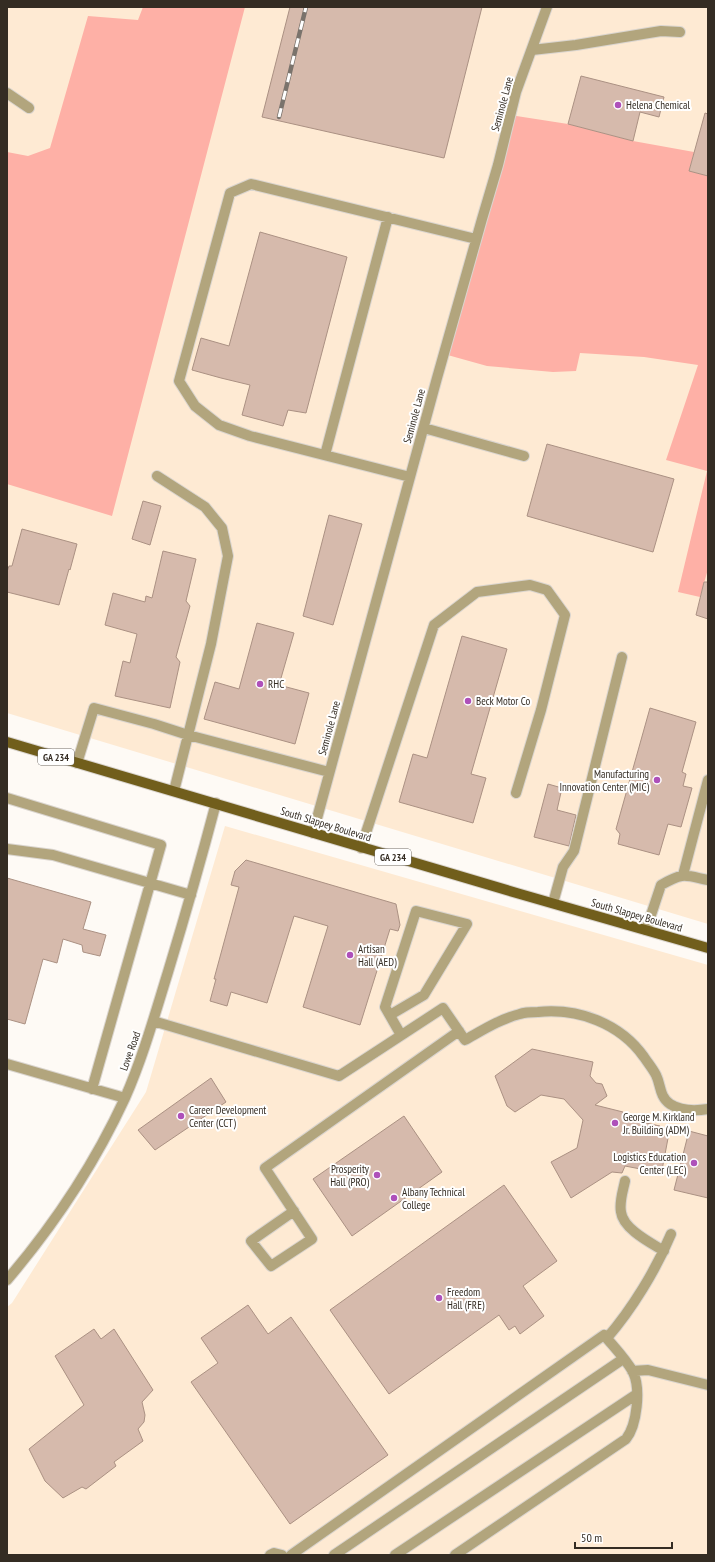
<svg xmlns="http://www.w3.org/2000/svg" width="715" height="1562" viewBox="0 0 715 1562" font-family="'PT Sans Narrow',sans-serif">
  <style>
    .built { fill: #feead3 }
    .green { fill: #feb0a6 }
    .building { fill: #d6baac; stroke: #ab9183 }
    .lines { fill: none; stroke-linecap: round; stroke-linejoin: round }
    .minor-casing { stroke: #dad5cf; stroke-width: 12 }
    .major-casing { stroke: #dad5cf; stroke-width: 12 }
    .minor { stroke: #b2a57d; stroke-width: 10 }
    .major { stroke: #715e1c; stroke-width: 10 }
    .rail-casing { stroke: #7a736c; stroke-width: 4.5 }
    .rail { stroke: #fff; stroke-width: 3; stroke-dasharray: 9; stroke-linecap: butt }
    .poi-dot { fill: #ae50ba; stroke: #fff; stroke-width: 1.5 }
    .labels { text-anchor: middle; stroke-width: 4; stroke-linejoin: round; paint-order: stroke }
    .shield { fill: #fff; stroke: #716b65; stroke-width: 1 }
    .shield-label { font-size: 10px; font-weight: bold; fill: #342c23 }
    .street-label { font-size: 11px; fill: #342c23; stroke: #fff }
    .poi-label { font-size: 11px; fill: #342c23; stroke: #fff; text-anchor: start }
  </style>
  <rect width="100%" height="100%" fill="#fefaf5"/>
  <!-- built -->
  <path class="built" d="M7 7H708V924L7 713Z
    M225 826 708 965V1555H7V1307L12 1303 146 1092Z"/>
  <!-- green -->
  <path class="green" d="M143 7H245L112 516 7 484V152L28 156 50 148 88 16 138 20Z
    M510 115 568 124 633 141 694 152 689 171 708 176V569L700 597 678 592 707 471 666 460 698 365 644 357 580 353 576 371 553 372 487 366 444 354Z"/>
  <!-- building -->
  <path class="building" d="M290 7H482L444 158 262 117Z
    M581 76 664 97 659 117 640 112 633 141 568 124Z
    M705 113 708 114V176L689 171Z
    M260 232 347 257 306 413 288 410 283 426 242 415 250 385 221 378 192 370 201 338 229 346Z
    M547 444 674 479 653 552 527 516Z
    M143 501 161 506 150 545 132 539Z
    M329 515 362 524 333 625 303 616Z
    M22 529 77 544 70 570 69 569 59 605 7 592V572L9 566H12Z
    M163 551 196 559 186 601 190 606 176 657 180 662 170 708 115 696 123 661 130 663 137 634 105 625 113 593 145 602 146 596 152 598Z
    M704 582H708V619L696 615Z
    M257 623 294 633 279 685 309 693 295 744 204 719 215 682 239 689Z
    M462 636 507 649 471 774 486 778 473 823 399 802 413 754 427 758Z
    M650 708 696 722 682 772 686 774 683 786 692 788 681 827 668 824 659 855 618 844 620 834 616 829Z
    M548 784 562 788 557 810 576 815 569 846 534 837Z
    M246 860 396 904 400 925 398 931 390 929 360 1025 303 1007 328 926 294 916 267 1003 231 992 227 1006 210 1001 216 979H214L239 887 231 885 235 871Z
    M7 878 91 902 83 929 106 935 100 956 83 952 82 945 63 939 57 963 43 959 25 1024 7 1019Z
    M532 1049 593 1062 590 1076 596 1083 602 1084 607 1096 595 1105 623 1112V1118L660 1126 659 1132 669 1133 662 1170 656 1172 625 1166 622 1173 612 1172 571 1198 551 1162 577 1148 583 1120 564 1099 541 1095 515 1112 507 1106 495 1076Z
    M211 1078 226 1102 155 1150 138 1130Z
    M404 1116 442 1172 352 1236 313 1179Z
    M689 1131 708 1136V1198L674 1190Z
    M504 1185 557 1261 523 1286 544 1316 520 1334 515 1326 509 1330 499 1315 389 1394 330 1310Z
    M248 1305 268 1334 291 1317 388 1455 290 1524 191 1382 218 1363 201 1338Z
    M94 1329 101 1339 114 1329 153 1390 142 1402 145 1415 144 1422 138 1429 143 1441 114 1462 116 1466 86 1489 82 1487 63 1498 45 1481 29 1449 84 1405 55 1356Z"/>
  <g class="lines">
    <defs>
      <path id="minor" d="M532 50 576 45 661 31 680 32
        M7 93 29 108
        M424 428 524 456
        M325 455 388 217
        M157 476 205 507 222 528 228 556 211 644 174 791
        M410 477 250 436 219 425 195 406 179 381 230 193 251 184 476 239
        M77 763 94 708 154 724 188 735 329 772
        M7 798 161 845 92 1089
        M313 833 437 378 482 219 498 165 516 92 547 7
        M361 848 434 625 477 592 530 585 547 590 565 615 541 710 516 793
        M7 849 53 855 191 895
        M683 875 708 780
        M553 903 563 867 574 851 622 657
        M646 930 661 885C684 872 684 875 708 880
        M390 1015 424 995 467 924 416 911 385 1007 401 1035
        M153 1021 339 1076 443 1008 465 1040C483 1030 500 1019 520 1014 525 1012 532 1012 538 1012 578 1008 620 1023 644 1057 648 1063 653 1069 656 1075 661 1085 659 1096 670 1104 681 1111 696 1111 708 1109
        M7 1064 125 1098
        M625 1181C623 1191 619 1202 621 1212 623 1229 651 1243 664 1251
        M294 1211 251 1241 271 1266 312 1239 265 1168 459 1031
        M7 1280C54 1225 95 1163 125 1098 143 1057 155 1014 168 972 185 916 201 860 216 803
        M607 1338C632 1309 656 1270 671 1234
        M632 1371 648 1370 708 1385
        M270 1555 274 1553 282 1555
        M291 1555 604 1335C613 1346 626 1359 633 1372 641 1389 637 1425 626 1439L455 1555
        M334 1555 623 1359
        M395 1555 637 1394"/>
      <path id="major" d="M7 742 520 894 708 948"/>
    </defs>
    <!-- minor casing -->
    <use href="#minor" class="minor-casing"/>
    <!-- major casing -->
    <use href="#major" class="major-casing"/>
    <!-- minor -->
    <use href="#minor" class="minor"/>
    <!-- major -->
    <use href="#major" class="major"/>
    <defs>
      <path id="rail" d="M279 117 306 7"/>
    </defs>
    <!-- rail casing -->
    <use href="#rail" class="rail-casing"/>
    <!-- rail -->
    <use href="#rail" class="rail"/>
  </g>
  <!-- markers -->
  <g class="poi-dot">
    <circle cx="618" cy="105" r="4"/>
    <circle cx="260" cy="684" r="4"/>
    <circle cx="468" cy="701" r="4"/>
    <circle cx="657" cy="780" r="4"/>
    <circle cx="350" cy="955" r="4"/>
    <circle cx="181" cy="1116" r="4"/>
    <circle cx="615" cy="1123" r="4"/>
    <circle cx="694" cy="1163" r="4"/>
    <circle cx="377" cy="1175" r="4"/>
    <circle cx="394" cy="1198" r="4"/>
    <circle cx="439" cy="1298" r="4"/>
  </g>
  <g class="labels">
    <!-- shield labels -->
    <g class="shield">
      <rect x="38" y="749" width="36" height="16" rx="3"/>
      <rect x="375" y="849" width="36" height="16" rx="3"/>
    </g>
    <g class="shield-label">
      <text x="56" y="761">GA 234</text>
      <text x="393" y="861">GA 234</text>
    </g>
    <!-- street labels -->
    <g class="street-label">
      <text transform="translate(502 104) rotate(-75)" y="4">Seminole Lane</text>
      <text transform="translate(414 416) rotate(-75)" y="4">Seminole Lane</text>
      <text transform="translate(329 728) rotate(-75)" y="4">Seminole Lane</text>
      <text transform="translate(326 824) rotate(17)" y="4">South Slappey Boulevard</text>
      <text transform="translate(637 915) rotate(16)" y="4">South Slappey Boulevard</text>
      <text transform="translate(130 1051) rotate(-70)" y="4">Lowe Road</text>
    </g>
    <!-- poi labels -->
    <g class="poi-label">
      <text x="626" y="109">Helena Chemical</text>
      <text x="268" y="688">RHC</text>
      <text x="476" y="705">Beck Motor Co</text>
      <text x="649" y="778" text-anchor="end">Manufacturing<tspan x="649" dy="13">Innovation Center (MIC)</tspan></text>
      <text x="358" y="953">Artisan<tspan x="358" dy="13">Hall (AED)</tspan></text>
      <text x="189" y="1114">Career Development<tspan x="189" dy="13">Center (CCT)</tspan></text>
      <text x="623" y="1121">George M. Kirkland<tspan x="623" dy="13">Jr. Building (ADM)</tspan></text>
      <text x="686" y="1161" text-anchor="end">Logistics Education<tspan x="686" dy="13">Center (LEC)</tspan></text>
      <text x="369" y="1173" text-anchor="end">Prosperity<tspan x="369" dy="13">Hall (PRO)</tspan></text>
      <text x="402" y="1196">Albany Technical<tspan x="402" dy="13">College</tspan></text>
      <text x="447" y="1296">Freedom<tspan x="447" dy="13">Hall (FRE)</tspan></text>
    </g>
  </g>
  <!-- border -->
  <rect width="715" height="1562" fill="none" stroke="#342c23" stroke-width="16"/>
  <!-- scale -->
  <path d="M575 1542v6h97v-6" fill="none" stroke="#342c23" stroke-width="2"/>
  <text x="581" y="1542" font-size="12" fill="#342c23" stroke="#ffffff" stroke-width="3" paint-order="stroke">50 m</text>
</svg>
